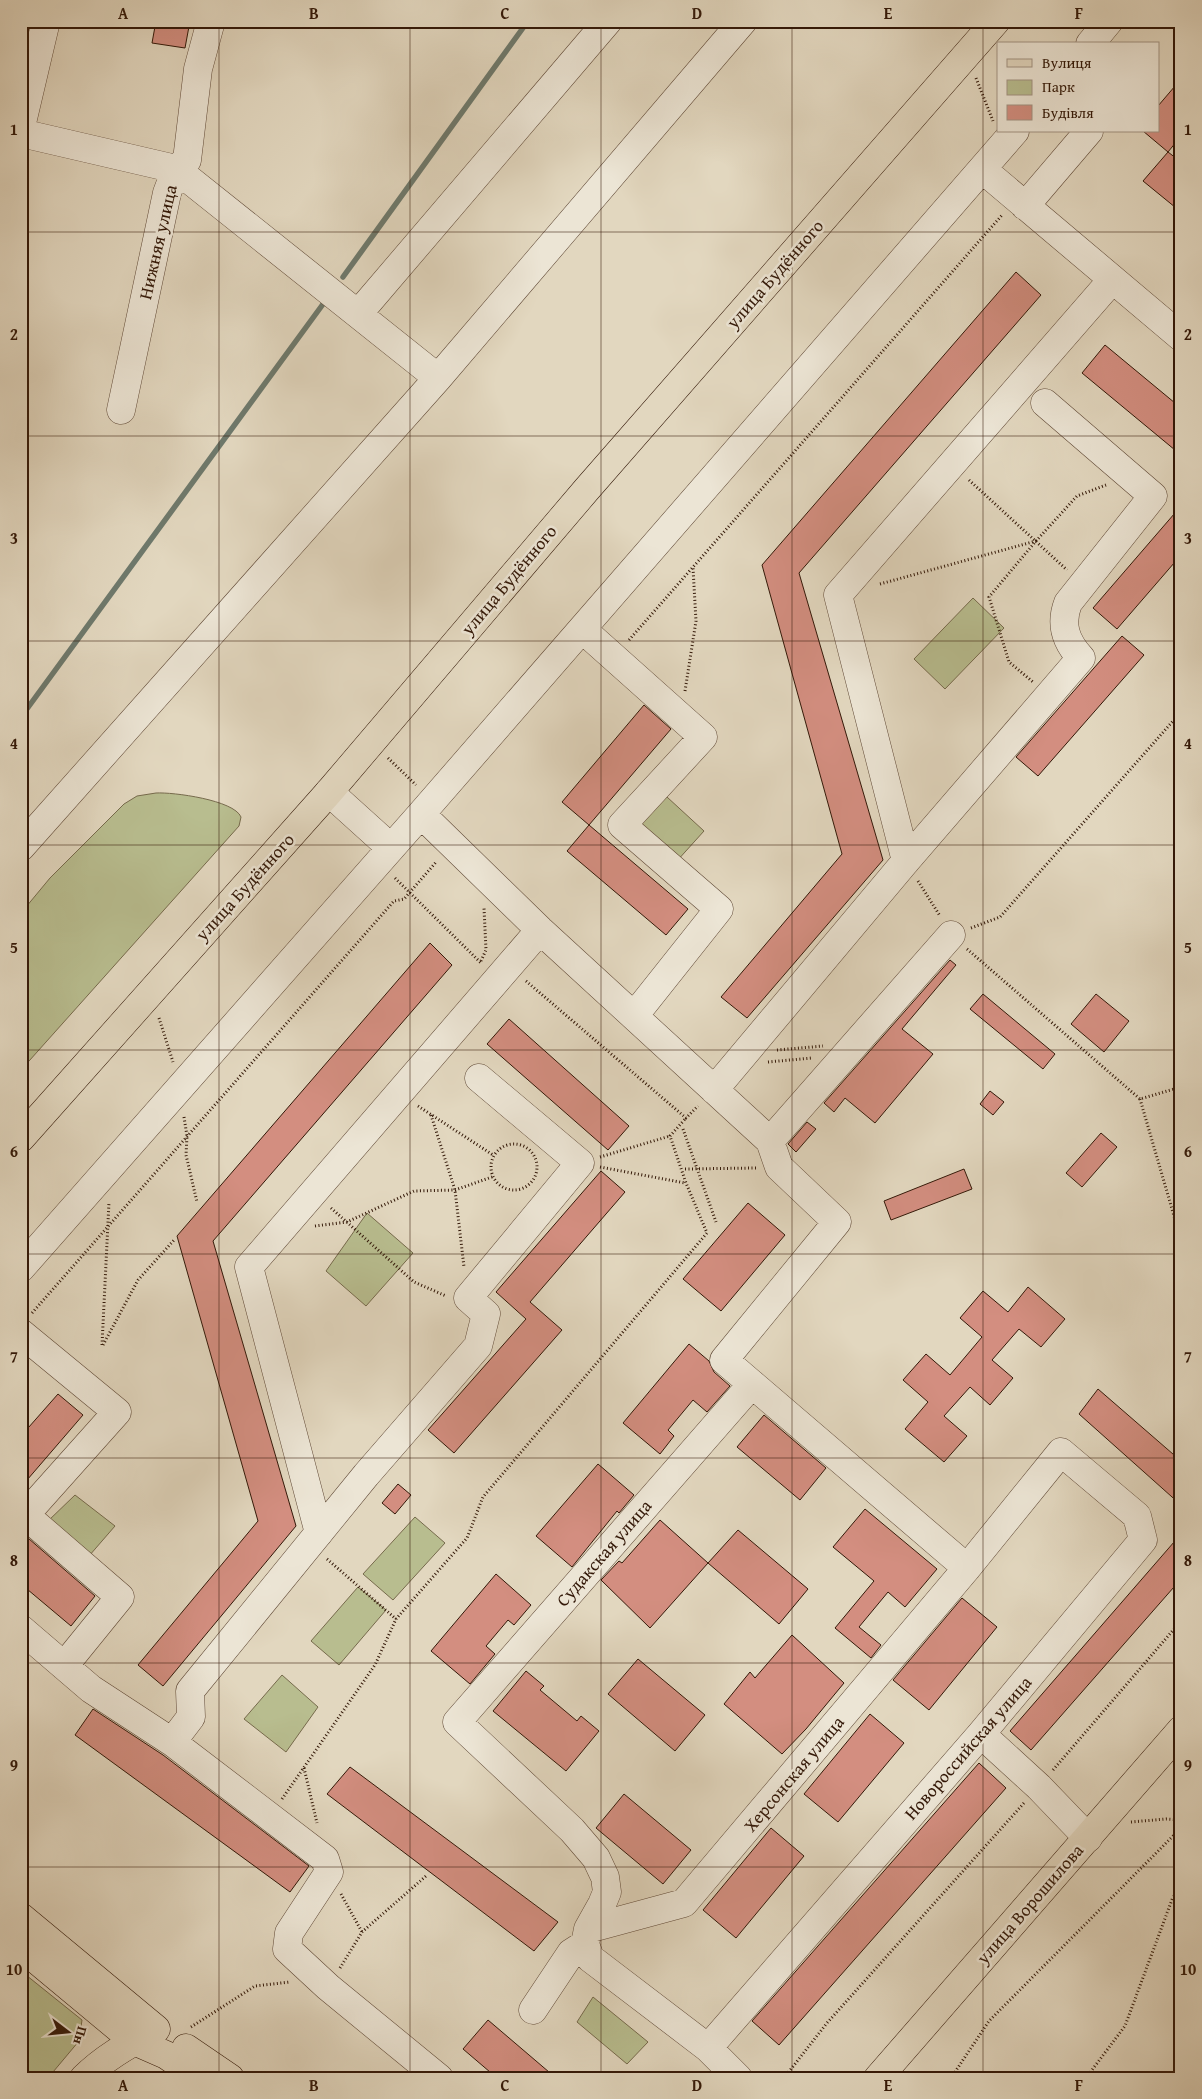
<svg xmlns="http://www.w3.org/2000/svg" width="1202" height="2099" viewBox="0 0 1202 2099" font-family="'Gentium Book Plus',serif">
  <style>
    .green { fill: #b8bd8f; stroke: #766a4c }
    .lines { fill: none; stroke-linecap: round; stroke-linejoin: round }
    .stream { stroke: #6e796c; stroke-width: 5.5 }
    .building { fill: #d38e80; stroke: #331808 }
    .minor-casing { stroke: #5f4836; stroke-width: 29 }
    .major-casing { stroke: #331808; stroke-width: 29 }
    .path { stroke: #331808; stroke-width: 3; stroke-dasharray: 1 2.5; stroke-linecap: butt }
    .minor { stroke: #ece5d5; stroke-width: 28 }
    .major { stroke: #e2d7bf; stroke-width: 28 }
    .grid { fill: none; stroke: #331808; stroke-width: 1; stroke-opacity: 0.55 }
    .labels { text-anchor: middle; stroke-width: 5; stroke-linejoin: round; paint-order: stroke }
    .street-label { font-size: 18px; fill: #331808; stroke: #ece5d5 }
    .neatline { fill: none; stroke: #331808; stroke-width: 2 }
    .grid-label { font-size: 16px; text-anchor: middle; font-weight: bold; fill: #331808 }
  </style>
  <rect width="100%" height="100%" fill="#e2d7bf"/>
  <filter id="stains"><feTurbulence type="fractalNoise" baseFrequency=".004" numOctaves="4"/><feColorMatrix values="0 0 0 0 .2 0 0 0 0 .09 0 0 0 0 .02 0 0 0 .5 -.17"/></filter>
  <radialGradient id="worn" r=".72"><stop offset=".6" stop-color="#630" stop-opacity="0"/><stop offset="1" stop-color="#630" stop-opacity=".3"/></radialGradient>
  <!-- green -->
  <path class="green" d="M973 598 1004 628 945 689 914 659Z
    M156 793C173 792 234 800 241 817L239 826 21 1070V913L50 878 124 804 137 796Z
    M667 797 704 831 676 862 636 828Z
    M367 1213 413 1253 366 1306 326 1271Z
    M75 1495 115 1526 89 1556 47 1522Z
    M415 1517 445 1543 393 1600 363 1574Z
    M358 1587 386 1610 339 1665 311 1641Z
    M282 1675 318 1707 286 1752 244 1719Z
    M21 1971 82 2020 79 2041 48 2078H21Z
    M593 1997 648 2042 627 2064 577 2022Z"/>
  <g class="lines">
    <!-- stream -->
    <path class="stream" d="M343 277 528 21
      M21 717 326 300"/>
  </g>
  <!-- building -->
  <path class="building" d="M156 21H190L185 48 152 43Z
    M1181 79V136L1168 152 1143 131H1158V106Z
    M1168 152 1181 162V212L1143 181Z
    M1016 272 1041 295 799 573 883 860 747 1018 721 997 842 854 762 565Z
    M1105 345 1181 408V455L1082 373Z
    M1181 506V555L1117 629 1093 608Z
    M1122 636 1144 655 1038 776 1016 757Z
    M644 705 671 729 589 825 562 802Z
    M589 825 688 909 666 935 567 851Z
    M430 943 452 965 213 1241 296 1526 163 1686 138 1665 258 1521 177 1236Z
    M950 960 956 965 902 1029 933 1054 875 1123 845 1098 834 1112 824 1103Z
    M983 994 1055 1054 1043 1069 970 1009Z
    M1096 994 1129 1021 1104 1052 1071 1024Z
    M509 1019 629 1126 608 1150 487 1044Z
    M990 1091 1004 1102 993 1115 980 1104Z
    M807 1122 816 1129 796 1152 788 1144Z
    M1101 1133 1117 1147 1082 1187 1066 1173Z
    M964 1169 972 1189 891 1220 884 1201Z
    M601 1171 625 1192 530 1302 562 1330 454 1453 428 1430 526 1319 496 1292Z
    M748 1203 785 1235 721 1311 683 1279Z
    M1028 1287 1065 1319 1041 1347 1019 1329 992 1360 1013 1378 990 1405 970 1387 944 1416 967 1436 944 1462 905 1429 928 1402 903 1380 926 1354 950 1375 982 1337 960 1318 983 1291 1008 1312Z
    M689 1344 709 1361 714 1372 730 1386 707 1412 693 1400 668 1430 674 1436 660 1454 623 1423Z
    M1098 1389 1181 1461V1505L1079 1414Z
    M58 1394 83 1415 21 1487V1436Z
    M764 1415 826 1468 800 1500 737 1447Z
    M598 1464 634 1495 619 1513 617 1511 572 1567 536 1536Z
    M398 1484 411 1495 395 1514 382 1503Z
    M865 1509 937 1569 905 1607 888 1592 859 1627 881 1645 871 1658 835 1628 874 1581 833 1547Z
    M660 1520 708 1563 650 1628 601 1580 619 1561 622 1563Z
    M738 1530 808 1589 779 1624 708 1563Z
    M21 1532 95 1596 71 1626 21 1584Z
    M1181 1534V1579L1031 1750 1010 1731Z
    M496 1574 531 1605 514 1625 508 1620 486 1646 495 1654 470 1684 431 1651Z
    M962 1598 997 1627 929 1710 893 1680Z
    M792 1635 844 1683 806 1729 782 1754 724 1704 750 1672 755 1678Z
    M638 1659 705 1715 675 1751 608 1694Z
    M526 1671 544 1686 540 1690 577 1721 581 1716 599 1731 566 1771 493 1711Z
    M93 1709 163 1755 309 1866 290 1892 75 1735Z
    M870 1714 904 1743 838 1822 804 1794Z
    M979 1763 1006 1788 779 2045 752 2021Z
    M350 1767 558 1922 534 1951 327 1794Z
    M624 1794 691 1850 663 1884 596 1828Z
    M771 1828 804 1856 736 1938 703 1910Z
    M488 2020 556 2078H497L463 2049Z"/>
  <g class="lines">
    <defs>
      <path id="minor" d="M1090 44 1109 21
        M21 127 46 21
        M21 133 176 169 438 378
        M982 169 1181 337
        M1025 206 1089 131
        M358 314 608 21
        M121 410 167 193 176 169 187 160 198 69 211 21
        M582 629 703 737 622 825 719 909 634 1016
        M329 792 391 848
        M421 814 540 930 770 1141 779 1167 837 1222 724 1360 967 1568
        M21 847 438 378 743 21
        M906 861 838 595 1112 280
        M714 1090 906 861 1081 658C1065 641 1060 624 1068 603L1153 496 1045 403
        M770 1141 951 935
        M21 1268 421 814 1015 131
        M21 1333 117 1412 25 1515 120 1597 64 1666
        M319 1533 249 1267 540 930
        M21 1629 91 1689 172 1742 325 1859 329 1872 289 1933 287 1949 328 1987 439 2078
        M981 1734 1039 1787 1088 1838
        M172 1742 191 1717 190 1691 366 1475 478 1346 486 1314 468 1298 580 1163 479 1078
        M588 1929 684 1903 967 1568 1061 1452 1137 1516 1143 1540 981 1734 708 2048
        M533 2010 571 1953 585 1944
        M738 2078 708 2048 590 1958 585 1944 588 1929 602 1904 607 1892 605 1877 596 1858 572 1830 457 1722 752 1384"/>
      <path id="major" d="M21 1138 329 792 587 489 996 21
        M21 1917 156 2029
        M21 1947 134 2041 166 2055 200 2078
        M186 2048 230 2078
        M84 2078C103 2059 126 2046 149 2033
        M878 2078 1181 1730"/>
    </defs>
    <!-- minor casing -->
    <use href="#minor" class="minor-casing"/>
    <!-- major casing -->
    <use href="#major" class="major-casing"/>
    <!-- path -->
    <path class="path" d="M954 21 957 30
      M976 78 993 121
      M969 480 1067 570
      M1036 541 1077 496 1106 485
      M880 584 1036 541 989 597 1009 662 1033 682
      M629 640 1003 214
      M685 691 696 621 693 568
      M388 758 416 785
      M395 878 481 963
      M918 881 940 916
      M971 928 1000 917 1181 712
      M967 949 1140 1099 1181 1087
      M481 961 486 950 484 908
      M526 981 686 1118 698 1106
      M159 1018 173 1062
      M777 1050 823 1046
      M768 1062 812 1058
      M1140 1099 1181 1240
      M418 1106 493 1155
      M431 1115 455 1190 464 1267
      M184 1117 187 1136 186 1155 197 1202
      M683 1129 716 1222
      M491 1167a23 23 0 1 1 46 0a23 23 0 1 1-46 0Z
      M600 1157 670 1136
      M600 1167 685 1183
      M685 1169 756 1168
      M331 1208 414 1282 446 1296
      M315 1226 347 1222 414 1191 455 1190 492 1177
      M32 1313 394 901 404 899 437 861
      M102 1345 109 1202
      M103 1345 138 1280 175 1239
      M327 1559 396 1619
      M304 1768 317 1823
      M1053 1770 1181 1621
      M282 1799 375 1665 396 1619 467 1538 483 1497 707 1233 686 1183 670 1136 686 1118
      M1131 1822 1166 1819 1181 1820
      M341 1894 362 1932
      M340 1968 362 1932 426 1876
      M191 2027 255 1986 290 1982
      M784 2078 827 2023 1024 1803
      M951 2078 989 2021 1181 1828
      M1086 2078 1125 2026 1173 1897 1181 1891"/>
    <!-- minor -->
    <use href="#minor" class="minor"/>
    <!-- major -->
    <use href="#major" class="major"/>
  </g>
  <!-- grid -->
  <path class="grid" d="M219 21V2078M410 21V2078M601 21V2078M792 21V2078M983 21V2078M21 232H1181M21 436H1181M21 641H1181M21 845H1181M21 1050H1181M21 1254H1181M21 1458H1181M21 1663H1181M21 1867H1181"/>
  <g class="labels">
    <!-- street labels -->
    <g class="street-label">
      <text transform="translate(158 242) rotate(-77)" y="6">Нижняя улица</text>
      <text transform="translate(775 274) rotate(-49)" y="6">улица Будённого</text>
      <text transform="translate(509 580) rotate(-50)" y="6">улица Будённого</text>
      <text transform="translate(245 887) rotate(-48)" y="6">улица Будённого</text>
      <text transform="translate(604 1553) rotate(-49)" y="6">Судакская улица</text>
      <text transform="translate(968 1748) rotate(-49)" y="6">Новороссийская улица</text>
      <text transform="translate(794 1774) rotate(-50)" y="6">Херсонская улица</text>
      <text transform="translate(1030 1904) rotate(-49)" y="6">улица Ворошилова</text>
    </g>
  </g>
  <!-- margin -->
  <rect width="1202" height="2099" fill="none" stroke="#e2d7bf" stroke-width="55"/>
  <!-- legend -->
  <rect x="997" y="42" width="162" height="90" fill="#ece5d5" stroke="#a29383"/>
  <rect x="1007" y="59" width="25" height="8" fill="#e2d7bf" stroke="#a29383"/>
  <text x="1042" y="68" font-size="15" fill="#331808">Вулиця</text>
  <rect x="1007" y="80" width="25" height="15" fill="#b8bd8f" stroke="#a29383"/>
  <text x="1042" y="92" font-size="15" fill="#331808">Парк</text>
  <rect x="1007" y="105" width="25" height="15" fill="#d38e80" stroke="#a29383"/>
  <text x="1042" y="118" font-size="15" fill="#331808">Будівля</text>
  <!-- north arrow -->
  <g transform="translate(68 2032) rotate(106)" stroke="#ece5d5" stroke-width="4" paint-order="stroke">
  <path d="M0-4L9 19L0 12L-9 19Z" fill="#331808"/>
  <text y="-8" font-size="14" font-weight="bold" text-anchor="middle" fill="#331808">Пн</text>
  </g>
  <rect x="28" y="28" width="1146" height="2044" class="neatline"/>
  <g class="grid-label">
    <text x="123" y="19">A</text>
    <text x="314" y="19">B</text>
    <text x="505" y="19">C</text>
    <text x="697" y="19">D</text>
    <text x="888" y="19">E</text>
    <text x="1079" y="19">F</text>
    <text x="14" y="135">1</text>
    <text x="1188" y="135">1</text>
    <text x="14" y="340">2</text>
    <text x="1188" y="340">2</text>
    <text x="14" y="544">3</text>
    <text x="1188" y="544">3</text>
    <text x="14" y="749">4</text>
    <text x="1188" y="749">4</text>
    <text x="14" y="953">5</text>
    <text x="1188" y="953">5</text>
    <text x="14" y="1157">6</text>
    <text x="1188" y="1157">6</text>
    <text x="14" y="1362">7</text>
    <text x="1188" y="1362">7</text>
    <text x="14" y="1566">8</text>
    <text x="1188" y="1566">8</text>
    <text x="14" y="1771">9</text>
    <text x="1188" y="1771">9</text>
    <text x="14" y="1975">10</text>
    <text x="1188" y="1975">10</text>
    <text x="123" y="2091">A</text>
    <text x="314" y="2091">B</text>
    <text x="505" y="2091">C</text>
    <text x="697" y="2091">D</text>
    <text x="888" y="2091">E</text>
    <text x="1079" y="2091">F</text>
  </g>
  <rect width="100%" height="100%" filter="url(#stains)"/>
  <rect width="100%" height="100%" fill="url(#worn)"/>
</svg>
